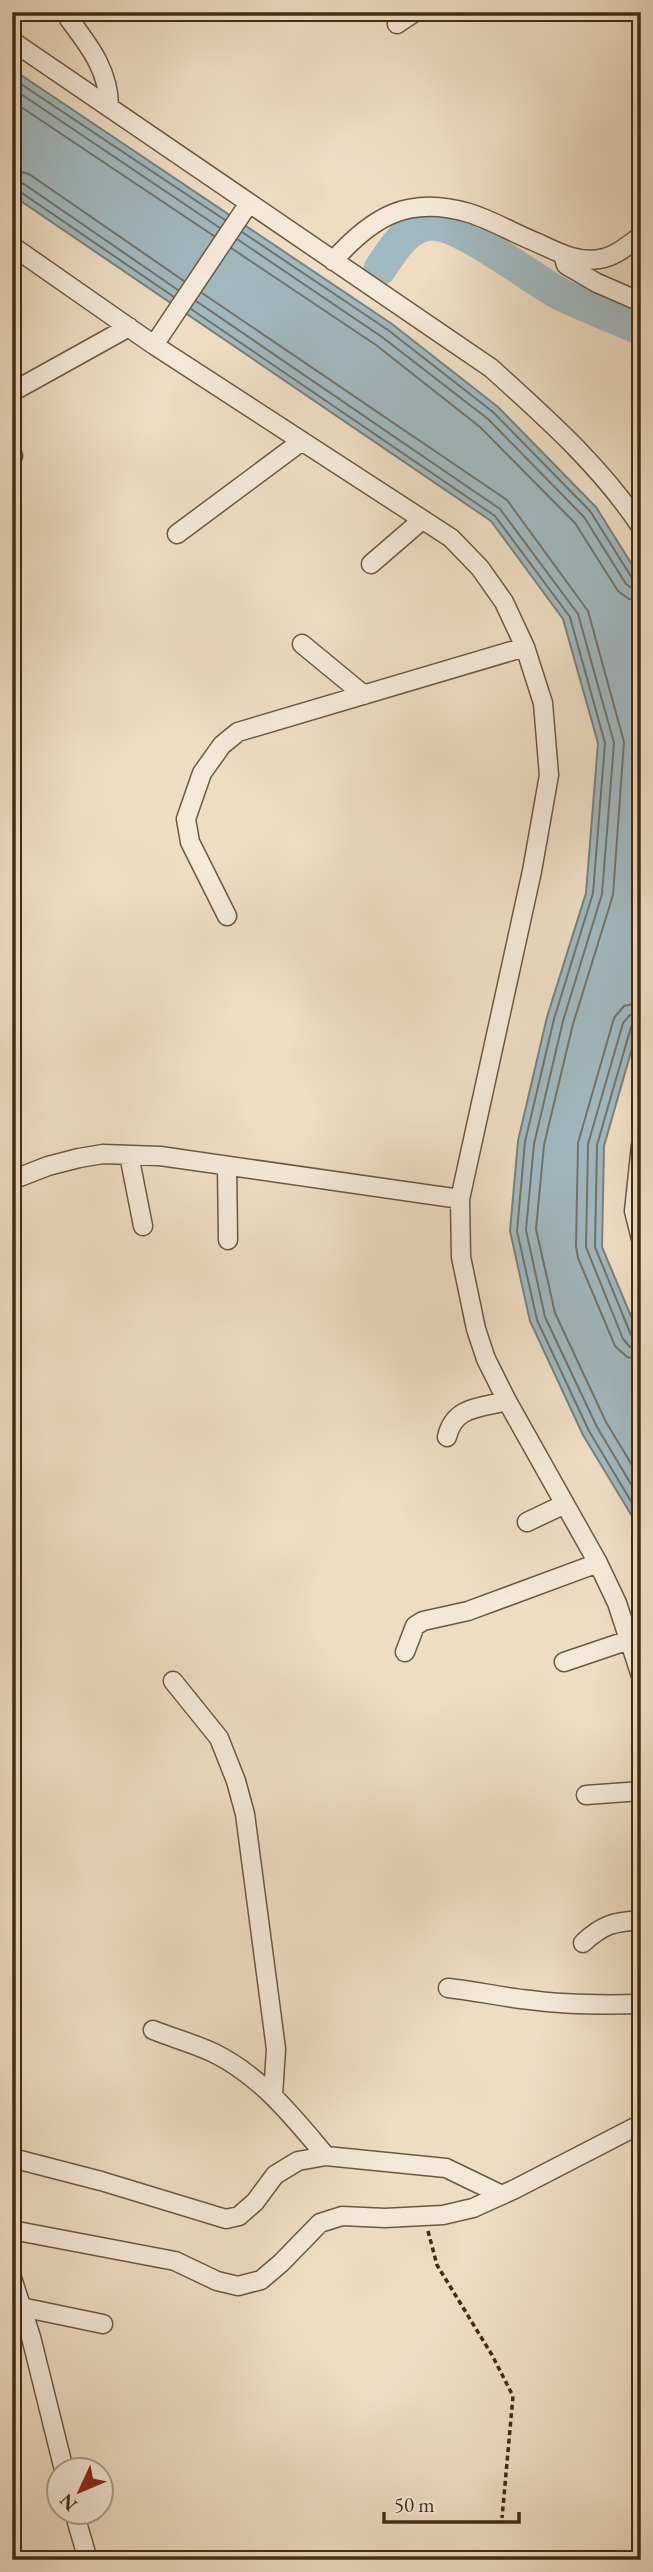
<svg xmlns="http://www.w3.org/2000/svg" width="653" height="2572" viewBox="0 0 653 2572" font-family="'EB Garamond',serif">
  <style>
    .water { fill: #a0b8bf; stroke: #7a807a; stroke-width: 2 }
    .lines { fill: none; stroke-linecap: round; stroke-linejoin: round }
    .shore { stroke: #717269; stroke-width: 2 }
    .river { stroke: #a0b8bf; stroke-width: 33 }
    .minor-casing { stroke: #6d583f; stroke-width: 21 }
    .path { stroke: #422c13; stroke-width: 3.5; stroke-dasharray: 5 3.5; stroke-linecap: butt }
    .minor { stroke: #f4e8d8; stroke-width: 18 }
  </style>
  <rect width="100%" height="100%" fill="#eedcc3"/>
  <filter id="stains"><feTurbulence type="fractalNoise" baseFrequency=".00286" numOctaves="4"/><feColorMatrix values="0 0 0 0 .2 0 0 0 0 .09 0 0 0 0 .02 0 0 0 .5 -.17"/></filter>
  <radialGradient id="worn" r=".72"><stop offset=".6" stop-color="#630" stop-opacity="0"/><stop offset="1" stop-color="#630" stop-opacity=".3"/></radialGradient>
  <!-- water -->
  <path class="water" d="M12 69 392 324 498 407 596 507 641 579V1017L604 1146 602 1247 641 1340V1531L583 1435 530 1321 510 1231 518 1141 547 1017 586 893 598 743 563 619 491 521 12 195Z"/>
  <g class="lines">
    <!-- shore -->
    <path class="shore" d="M12 78 225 220
      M12 88 220 228
      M12 101 214 236
      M12 170 29 174 184 281
      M12 181 24 184 178 290
      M12 189 19 191 174 297
      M242 232 388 330 493 412 590 511 632 578 641 582
      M237 239 382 337 488 419 584 517 626 584 633 589 641 590
      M231 248 376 345 480 427 575 523 618 591 629 599 641 601
      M202 293 507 500 588 611 624 742 613 895 573 1024 544 1145 536 1229 555 1313 606 1422 641 1480
      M196 301 500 509 578 614 614 743 602 894 563 1021 534 1144 526 1230 545 1317 597 1427 641 1501
      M191 309 495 516 570 617 605 743 593 893 554 1019 525 1142 517 1231 537 1320 589 1431 641 1518
      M641 1002 624 1006 614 1018 578 1143 576 1246 578 1258 615 1346 627 1357 641 1360
      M641 1013 630 1015 623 1023 588 1144 586 1247 623 1339 630 1347 641 1349
      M641 1021 634 1023 631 1027 597 1145 595 1247 631 1335 635 1340H641"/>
    <!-- river -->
    <path class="river" d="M380 269C392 251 406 226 430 224 459 221 532 280 562 295 587 307 615 317 641 329"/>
    <defs>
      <path id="minor" d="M69 19C90 47 109 71 109 107
        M397 24 415 12
        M12 41 491 368C545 417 600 465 641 527
        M12 246 154 345 451 538 480 568 504 602 525 647 543 703 549 775 532 871 460 1199 461 1257 476 1329 486 1359 507 1401 598 1563 617 1603 641 1676
        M563 254 566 265 597 283 641 302
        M333 261C372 217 408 195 469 213 492 220 515 234 538 243 557 252 578 263 599 259 615 257 628 245 641 236
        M154 345 249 203
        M12 392 129 327
        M12 455 13 456
        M177 534 302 441
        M371 564 422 520
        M302 644 364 695
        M227 916 190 842 186 819 202 773 222 745 238 732 525 647
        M641 1145 634 1211 641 1239
        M129 1155 143 1226
        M227 1166 228 1240
        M12 1180 48 1166 79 1158 103 1154 160 1156 460 1199
        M447 1437C454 1406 480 1408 507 1401
        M527 1522 565 1504
        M405 1652 415 1626 423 1621 468 1611 598 1563
        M564 1662 629 1640
        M173 1681 219 1738 236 1781 245 1814 276 2049 273 2095
        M586 1795 641 1791
        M583 1943C603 1924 614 1922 641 1920
        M448 1988C476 1991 502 1997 530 2000 567 2005 604 2005 641 2004
        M153 2030C173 2038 195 2044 214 2053 262 2077 293 2117 326 2156
        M12 2158 101 2181 226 2219 239 2216 255 2202 275 2175 298 2161 326 2156 446 2168 502 2195
        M12 2230 175 2261 217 2281 238 2286 261 2280 281 2263 320 2223 342 2216 385 2218 443 2215 473 2208 515 2189 641 2124
        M12 2278 31 2337 64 2470
        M21 2307 103 2324
        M74 2512 88 2560"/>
    </defs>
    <!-- minor casing -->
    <use href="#minor" class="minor-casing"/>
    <!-- path -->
    <path class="path" d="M428 2231 437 2265 492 2355 513 2396 502 2518"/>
    <!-- minor -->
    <use href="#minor" class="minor"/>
  </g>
  <!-- margin -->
  <rect width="653" height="2572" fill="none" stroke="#eedcc3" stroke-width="42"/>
  <rect x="14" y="14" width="625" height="2544" fill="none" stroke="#422c13" stroke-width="3.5"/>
  <rect x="21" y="21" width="611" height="2530" fill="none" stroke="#422c13" stroke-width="2"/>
  <!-- north arrow -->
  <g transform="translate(80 2491) rotate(226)"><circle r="33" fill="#f4e8d8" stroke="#ad9d89" stroke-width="2"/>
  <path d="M0-5L12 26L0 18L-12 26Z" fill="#8f2418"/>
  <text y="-10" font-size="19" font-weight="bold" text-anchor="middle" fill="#422c13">N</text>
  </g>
  <!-- scale -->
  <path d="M384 2512v10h135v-10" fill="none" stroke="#422c13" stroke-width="3.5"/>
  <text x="394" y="2512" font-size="21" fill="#422c13" stroke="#f4e8d8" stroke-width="5" paint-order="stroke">50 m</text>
  <rect width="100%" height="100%" filter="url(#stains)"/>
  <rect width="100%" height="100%" fill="url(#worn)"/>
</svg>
